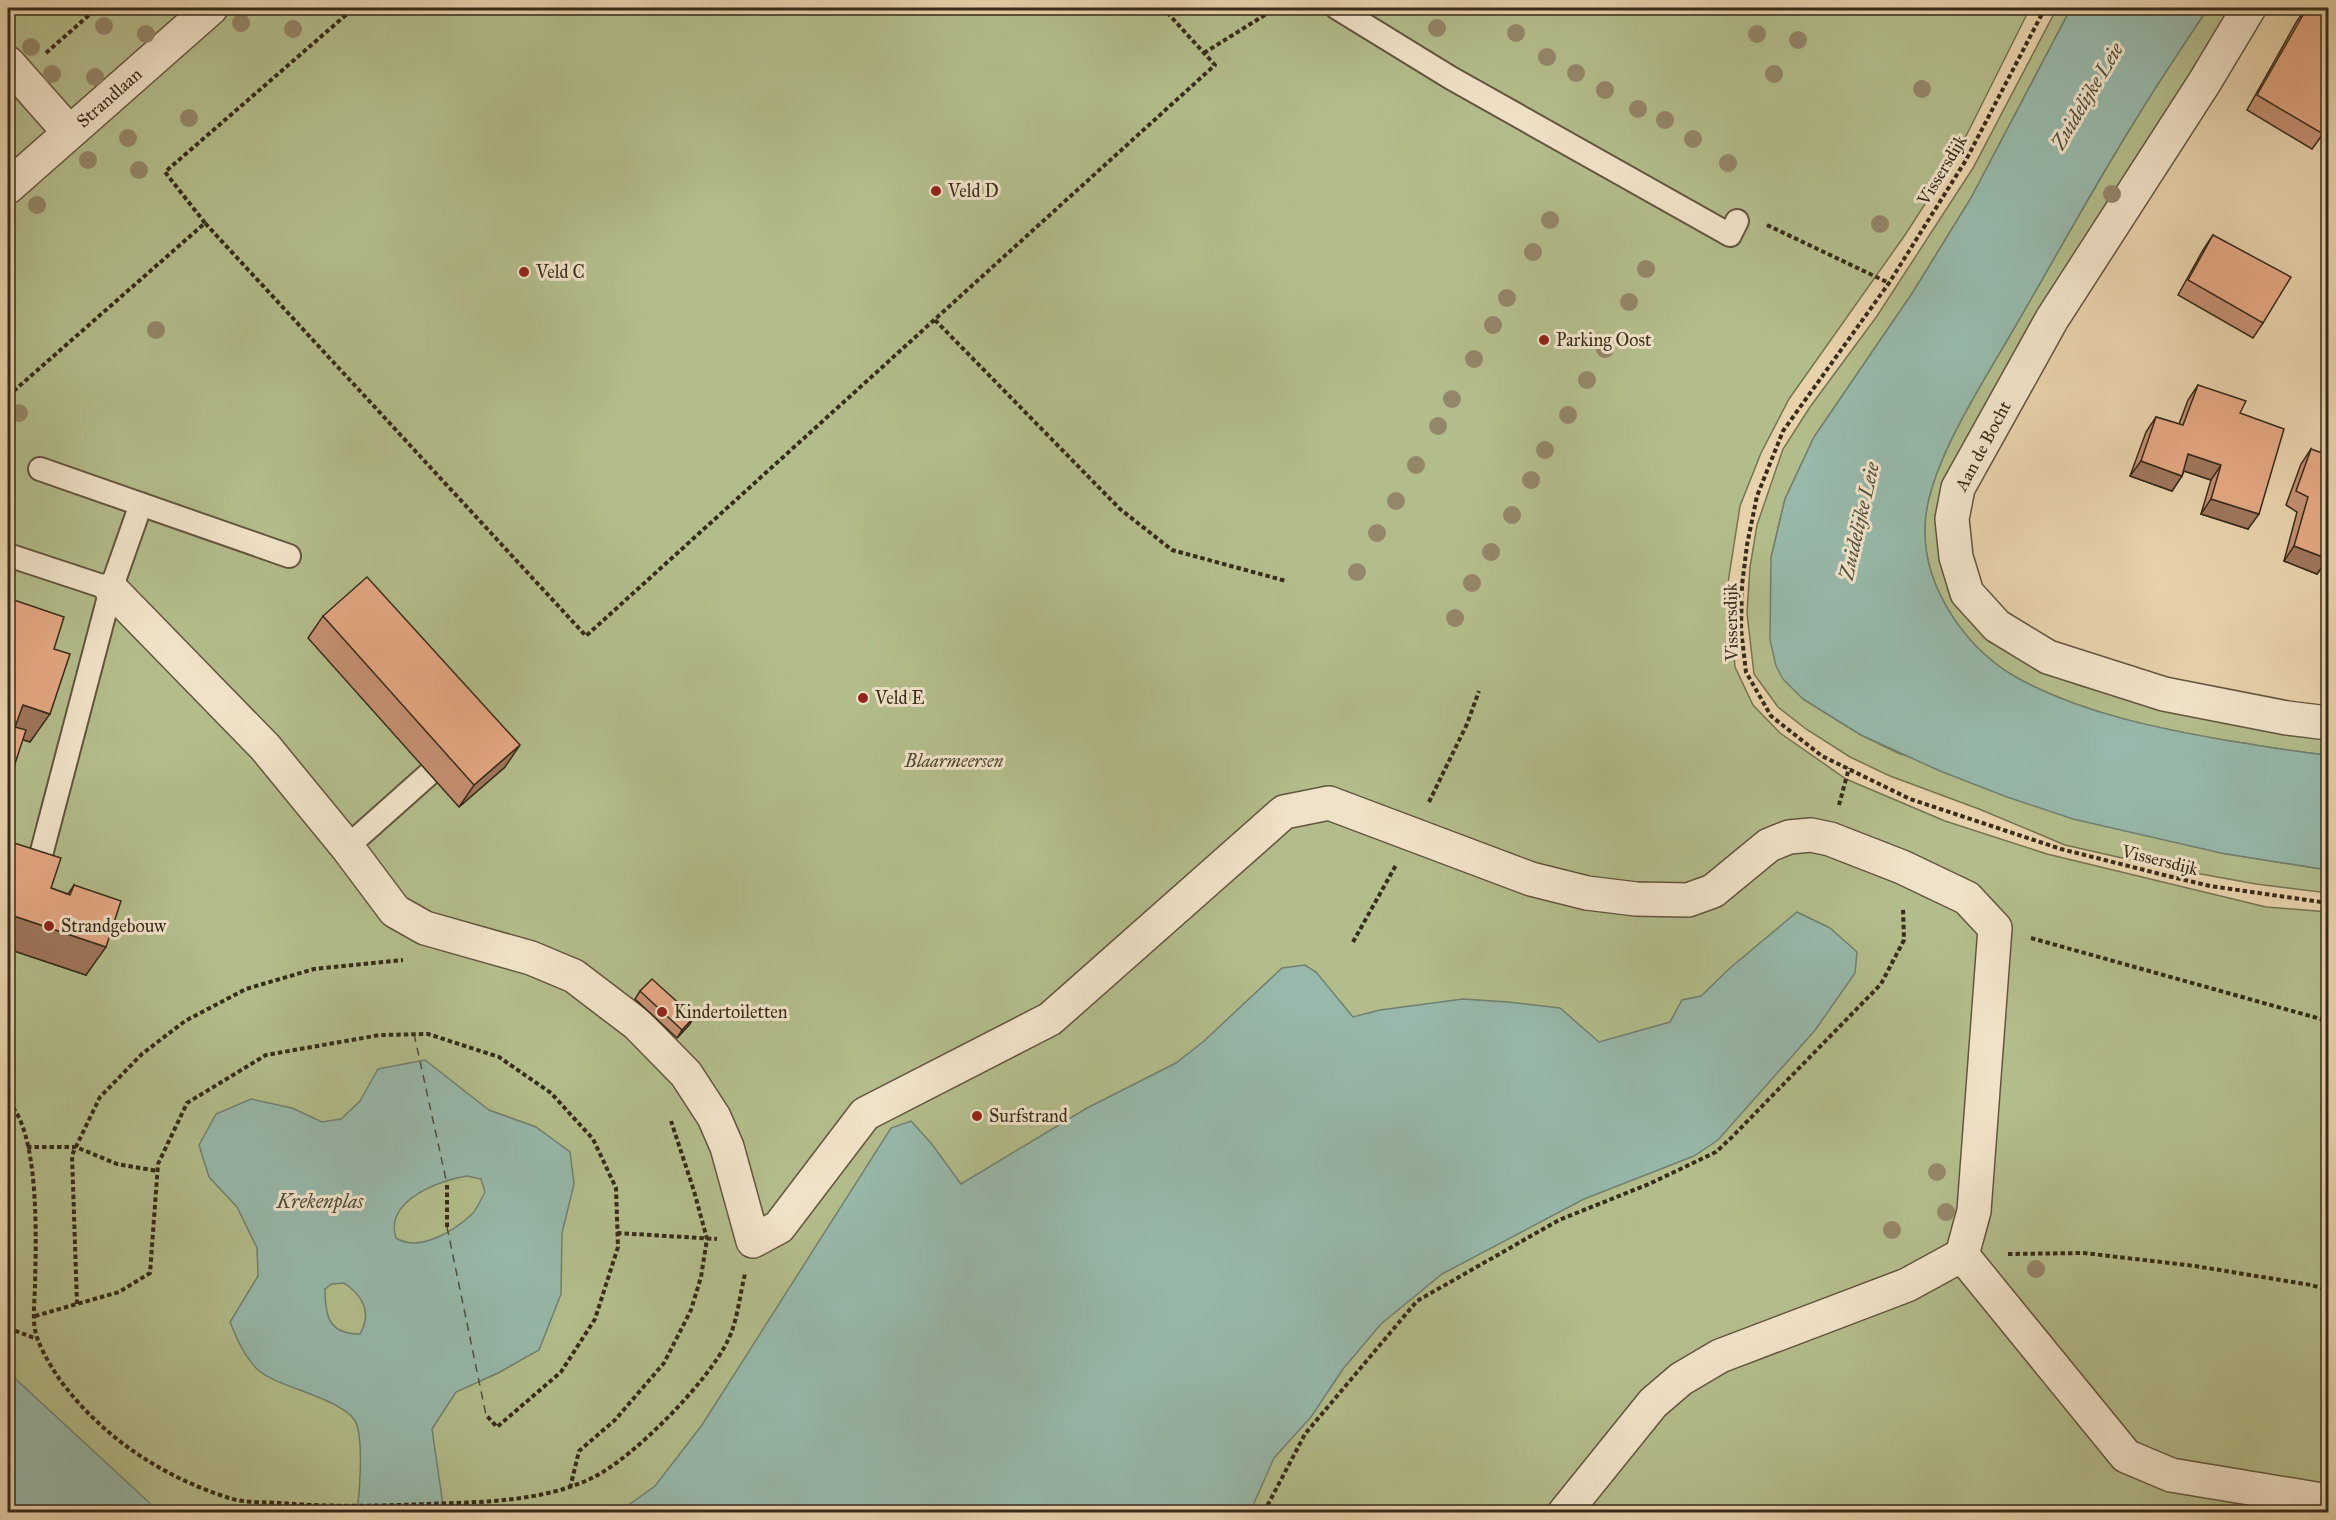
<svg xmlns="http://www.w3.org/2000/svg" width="2336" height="1520" viewBox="0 0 2336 1520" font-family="'IM FELL Great Primer',serif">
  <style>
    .green { fill: #b3bd8b; stroke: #757452; stroke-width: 1.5 }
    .water { fill: #97b8aa; stroke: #718070; stroke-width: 1.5; fill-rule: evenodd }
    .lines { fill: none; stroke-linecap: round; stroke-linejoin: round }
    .ferry { stroke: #4f4e3e; stroke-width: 1.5; stroke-dasharray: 8 6; stroke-linecap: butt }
    .service-casing { stroke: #63553e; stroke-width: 26 }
    .pedestrian-casing { stroke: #63553e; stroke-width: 36 }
    .minor-casing { stroke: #63553e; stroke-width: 36 }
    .path { stroke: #372b1a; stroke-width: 4; stroke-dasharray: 4.5 3; stroke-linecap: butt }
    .service { stroke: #f0e2c8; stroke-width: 22 }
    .pedestrian { stroke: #f0e2c8; stroke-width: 33 }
    .minor { stroke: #f0e2c8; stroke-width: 33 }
    .tree { fill: #948668 }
    .wall { fill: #c59072; stroke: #372b1a; stroke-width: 1.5 }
    .shaded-wall { fill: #a0765c; stroke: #372b1a; stroke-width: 1.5 }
    .building { fill: #e5a884; stroke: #372b1a; stroke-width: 1.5 }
    .poi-dot { fill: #8f2418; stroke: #f0e2c8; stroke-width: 2 }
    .labels { text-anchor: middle; stroke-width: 6; stroke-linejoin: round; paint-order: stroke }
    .street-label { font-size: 18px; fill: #372b1a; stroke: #f0e2c8 }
    .poi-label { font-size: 18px; fill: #372b1a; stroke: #f0e2c8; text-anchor: start }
    .park-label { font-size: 18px; font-style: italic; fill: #504831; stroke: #f0e2c8 }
    .water-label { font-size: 20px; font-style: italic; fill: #4f4e3e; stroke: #f0e2c8 }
  </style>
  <rect width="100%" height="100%" fill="#e8d2ab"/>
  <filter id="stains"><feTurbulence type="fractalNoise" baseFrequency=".00333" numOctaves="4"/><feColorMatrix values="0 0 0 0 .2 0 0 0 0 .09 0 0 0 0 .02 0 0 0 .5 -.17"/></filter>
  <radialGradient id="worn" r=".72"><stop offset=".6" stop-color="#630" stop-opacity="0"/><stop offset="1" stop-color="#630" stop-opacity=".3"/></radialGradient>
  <!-- green -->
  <path class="green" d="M8 8H2030L1956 156 1905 235 1789 399 1761 453 1740 506 1728 583 1735 667 1753 705 1780 733 1846 779 1945 821 2047 854 2266 907 2328 912V1512H8Z
    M2057 8H2071L1971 198 1913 292 1814 437 1785 499 1771 558 1803 699 1861 735 1898 753 2221 853 2328 870V893L2256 884 2162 867 2065 845 1979 809 1890 776 1850 757 1806 729 1778 707 1754 674 1747 613 1750 567 1757 525 1783 449 1810 407 1877 316 1973 168Z
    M2208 8H2232L2192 70 2066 285 1944 543 2034 667 2078 685 2169 710 2267 731 2328 739V755C2295 752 2263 746 2230 741 2160 729 2086 714 2023 681 1968 653 1922 588 1925 525 1927 465 1986 378 2016 325 2055 258 2092 190 2133 124 2157 84 2183 46 2208 8Z"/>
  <!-- water -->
  <path class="water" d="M2071 8H2208C2183 46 2157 84 2133 124 2092 190 2055 258 2016 325 1986 378 1927 465 1925 525 1922 588 1968 653 2023 681 2086 714 2160 729 2230 741 2263 746 2295 752 2328 755V870L2221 853 2073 819 2007 797 1940 771 1861 735 1803 699 1783 679 1776 666 1770 640 1771 558 1785 499 1814 437 1913 292 1971 198Z
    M1797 912 1830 928 1857 952 1855 973 1816 1029 1718 1140 1694 1156 1584 1199 1442 1274 1381 1324 1343 1369 1311 1417 1274 1458 1250 1512H619L655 1486 702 1425 891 1128 911 1121 931 1143 961 1184 1087 1108 1176 1063 1204 1041 1282 968 1305 965 1316 972 1353 1017 1380 1010 1463 999 1508 1002 1560 1008 1599 1042 1670 1022 1682 1000 1701 996 1730 968Z
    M425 1060 489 1110 536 1127 570 1152 574 1184 562 1233 561 1294 539 1350 498 1373 456 1392 432 1429 444 1512H357C360 1490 363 1446 357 1425 349 1399 276 1388 257 1369 244 1356 237 1339 230 1322L258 1276 257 1248 237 1207 209 1177 199 1145 216 1114 251 1099 292 1108 322 1122 341 1119 360 1101 378 1069ZM467 1176 481 1179 485 1192C481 1199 478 1207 473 1213 456 1230 419 1253 396 1238 384 1201 439 1180 467 1176ZM344 1283C363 1296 372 1313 360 1334 329 1334 325 1317 325 1289L332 1284Z
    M8 1372 155 1508 162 1512H8Z"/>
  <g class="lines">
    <!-- ferry -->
    <path class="ferry" d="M414 1034 447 1184
      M447 1227 486 1415"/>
    <defs>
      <path id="service" d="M1337 8 1451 78 1730 235 1737 221
        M40 469 289 556
        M8 555 111 589
        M347 847 429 774
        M36 874 111 589 141 504"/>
      <path id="pedestrian" d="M8 63 69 132
        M111 589 265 747 347 847 395 911 425 928 531 958 574 976 637 1024 686 1074 714 1117 727 1147 753 1241 779 1227 865 1114 1050 1019 1284 812 1329 803 1531 879 1587 893 1636 899 1688 900 1713 891 1769 845 1789 837 1811 835 1830 839 1902 867 1967 898 1995 928 1974 1211 1962 1255 1907 1285 1720 1356 1681 1379 1653 1403 1565 1512
        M1962 1255 2126 1456 2171 1475 2328 1501"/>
      <g id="minor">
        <path d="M2249 8 2204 83 2052 319 1958 488 1952 519 1956 557 1967 593 1997 626 2048 657 2164 694 2287 718 2328 723"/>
        <path id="s1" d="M8 187 211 8"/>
      </g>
    </defs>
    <!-- service casing -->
    <use href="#service" class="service-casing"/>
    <!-- pedestrian casing -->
    <use href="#pedestrian" class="pedestrian-casing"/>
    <!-- minor casing -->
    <use href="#minor" class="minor-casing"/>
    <!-- path -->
    <path class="path" d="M2045 8 1966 160 1889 283 1783 431 1757 496 1747 545 1742 585 1741 629 1746 672 1771 716 1822 756 1910 799 2061 849 2168 876 2210 886 2328 903
      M46 53 97 8
      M1204 53 1276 8
      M205 223 165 172 354 8
      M1767 225 1889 283
      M935 320 1120 509 1172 550 1286 581
      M8 396 205 223 586 636 1215 65 1163 8
      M1429 802 1467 724 1479 691
      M1839 805 1849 768
      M2031 938 2328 1021
      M1353 942 1396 865
      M8 1102C40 1131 36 1242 35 1284 35 1301 31 1324 38 1340 43 1354 57 1377 67 1389 108 1441 166 1478 229 1498 244 1503 264 1502 280 1503 330 1507 377 1506 427 1504 482 1502 544 1502 594 1477 634 1457 709 1381 728 1340 737 1323 740 1294 745 1274
      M27 1147H76L117 1164 158 1171
      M447 1227V1184
      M617 1233 717 1239
      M2008 1254 2084 1253 2195 1266 2311 1285 2328 1290
      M77 1304 72 1155 100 1097 142 1054 185 1021 246 989 314 969 403 960
      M35 1316 119 1292 150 1273 158 1164 187 1103 266 1055 380 1035 428 1034 499 1057 551 1093 593 1139 616 1188 618 1247 595 1319 561 1372 497 1427 486 1415
      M8 1328 37 1339
      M570 1488 579 1451 615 1420 664 1363 691 1310 701 1277 707 1239 694 1191 671 1121
      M1264 1512 1305 1434 1417 1301 1559 1220 1649 1184 1716 1152 1732 1137 1881 984 1904 940 1903 908"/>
    <!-- service -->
    <use href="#service" class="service"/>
    <!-- pedestrian -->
    <use href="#pedestrian" class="pedestrian"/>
    <!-- minor -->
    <use href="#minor" class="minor"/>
  </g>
  <!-- trees -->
  <g class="tree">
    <circle cx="241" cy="23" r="9"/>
    <circle cx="104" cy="26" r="9"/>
    <circle cx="1437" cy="28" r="9"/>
    <circle cx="293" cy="29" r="9"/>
    <circle cx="1516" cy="33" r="9"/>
    <circle cx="146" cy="34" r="9"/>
    <circle cx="1757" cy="34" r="9"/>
    <circle cx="1798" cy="40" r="9"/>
    <circle cx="31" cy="47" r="9"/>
    <circle cx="1547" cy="57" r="9"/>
    <circle cx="1576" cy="73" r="9"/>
    <circle cx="52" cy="74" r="9"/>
    <circle cx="1774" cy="74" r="9"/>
    <circle cx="95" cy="77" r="9"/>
    <circle cx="1922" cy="89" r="9"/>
    <circle cx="1605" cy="90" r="9"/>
    <circle cx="1638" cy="109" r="9"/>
    <circle cx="189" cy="118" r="9"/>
    <circle cx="1665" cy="120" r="9"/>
    <circle cx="128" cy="138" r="9"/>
    <circle cx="1693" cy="139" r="9"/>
    <circle cx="88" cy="160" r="9"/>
    <circle cx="1728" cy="163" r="9"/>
    <circle cx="139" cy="170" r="9"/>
    <circle cx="2112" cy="194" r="9"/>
    <circle cx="37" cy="205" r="9"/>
    <circle cx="1550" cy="220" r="9"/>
    <circle cx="1880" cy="224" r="9"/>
    <circle cx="1533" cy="252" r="9"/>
    <circle cx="1646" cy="269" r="9"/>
    <circle cx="1507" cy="298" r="9"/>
    <circle cx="1629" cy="302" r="9"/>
    <circle cx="1493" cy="325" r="9"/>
    <circle cx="156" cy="330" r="9"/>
    <circle cx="1605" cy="349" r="9"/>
    <circle cx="1474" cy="359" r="9"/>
    <circle cx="1587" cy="380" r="9"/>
    <circle cx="1452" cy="399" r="9"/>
    <circle cx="19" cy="413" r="9"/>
    <circle cx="1568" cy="415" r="9"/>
    <circle cx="1438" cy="426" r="9"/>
    <circle cx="1545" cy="450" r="9"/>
    <circle cx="1416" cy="465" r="9"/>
    <circle cx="1531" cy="480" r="9"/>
    <circle cx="1396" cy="501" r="9"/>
    <circle cx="1512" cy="515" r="9"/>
    <circle cx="1377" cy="533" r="9"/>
    <circle cx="1491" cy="552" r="9"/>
    <circle cx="1357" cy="572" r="9"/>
    <circle cx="1472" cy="583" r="9"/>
    <circle cx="1455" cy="618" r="9"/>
    <circle cx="1937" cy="1172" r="9"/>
    <circle cx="1946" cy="1212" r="9"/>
    <circle cx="1892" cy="1230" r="9"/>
    <circle cx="2036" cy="1269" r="9"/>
  </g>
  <!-- wall -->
  <path class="wall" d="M2306 8 2323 134 2312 149 2247 110 2297 21Z
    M2213 235 2263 323 2253 338 2178 295 2203 250Z
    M2198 385 2240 413 2248 529 2201 514 2211 480 2184 471 2182 476 2172 491 2130 476 2146 432 2156 417 2179 424 2188 400Z
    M2311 449 2328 559 2317 574 2284 561 2297 512 2286 505 2301 464Z
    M323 616 505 767 459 807 308 638Z
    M11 842 51 888 68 894 74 885 86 975 8 949V847Z
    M640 991 694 1017 689 1025 677 1038 635 999Z"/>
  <!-- shaded-wall -->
  <path class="shaded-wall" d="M2188 454 2221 465 2211 480 2178 469Z
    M2141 461 2182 476 2172 491 2130 476Z
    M2211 499 2259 514 2248 529 2201 514Z
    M2294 546 2328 559 2317 574 2284 561Z
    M23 705 50 714 30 742 8 735Z
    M520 745 505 767 459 807 474 785Z
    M8 914 106 947 86 975 8 949Z
    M694 1017 689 1025 677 1038 682 1030Z"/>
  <!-- building -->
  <path class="building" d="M2307 8H2310L2328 18V123L2323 134 2257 95Z
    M2213 235 2291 277 2263 323 2188 280Z
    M2198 385 2246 401 2240 413 2284 429 2259 514 2211 499 2221 465 2188 454 2182 476 2141 461 2156 417 2183 425Z
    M2311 449 2328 455V559L2294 546 2308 497 2296 491Z
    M367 577 520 745 474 785 323 616Z
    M8 598 64 617 54 649 70 654 50 714 23 705 15 727 26 730 8 785Z
    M11 842 61 858 51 888 70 895 74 885 121 901 106 947 8 914V853Z
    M652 979 694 1017 682 1030 640 991Z"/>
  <!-- markers -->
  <g class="poi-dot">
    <circle cx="936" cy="191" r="6"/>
    <circle cx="524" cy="272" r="6"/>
    <circle cx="1544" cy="340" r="6"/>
    <circle cx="863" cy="698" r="6"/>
    <circle cx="49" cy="926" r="6"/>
    <circle cx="662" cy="1012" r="6"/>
    <circle cx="977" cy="1116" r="6"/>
  </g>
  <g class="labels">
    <!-- street labels -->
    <g class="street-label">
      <text dy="6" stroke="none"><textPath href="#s1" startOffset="135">Strandlaan</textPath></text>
      <text transform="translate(1942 170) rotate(-59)" y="6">Vissersdijk</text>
      <text transform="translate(1983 446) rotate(-62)" y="6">Aan de Bocht</text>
      <text transform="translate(1731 622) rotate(-91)" y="6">Vissersdijk</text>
      <text transform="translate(2160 860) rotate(14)" y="6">Vissersdijk</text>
    </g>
    <!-- poi labels -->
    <g class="poi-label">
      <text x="948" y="197">Veld D</text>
      <text x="536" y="278">Veld C</text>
      <text x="1556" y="346">Parking Oost</text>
      <text x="875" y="704">Veld E</text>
      <text x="61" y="932">Strandgebouw</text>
      <text x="674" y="1018">Kindertoiletten</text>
      <text x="989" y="1122">Surfstrand</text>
    </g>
    <!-- park labels -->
    <g class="park-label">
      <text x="954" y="767">Blaarmeersen</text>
    </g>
    <!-- water labels -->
    <g class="water-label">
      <text transform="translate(2087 96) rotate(-59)" y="7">Zuidelijke Leie</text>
      <text transform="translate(1859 521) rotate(-77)" y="7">Zuidelijke Leie</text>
      <text x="320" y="1208">Krekenplas</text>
    </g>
  </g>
  <!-- margin -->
  <rect width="2336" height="1520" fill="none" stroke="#e8d2ab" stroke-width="30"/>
  <rect x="9" y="9" width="2318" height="1502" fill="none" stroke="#372b1a" stroke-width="3"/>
  <rect x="15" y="15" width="2306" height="1490" fill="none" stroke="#372b1a" stroke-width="1.5"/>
  <rect width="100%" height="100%" filter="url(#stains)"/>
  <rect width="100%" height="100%" fill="url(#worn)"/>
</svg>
